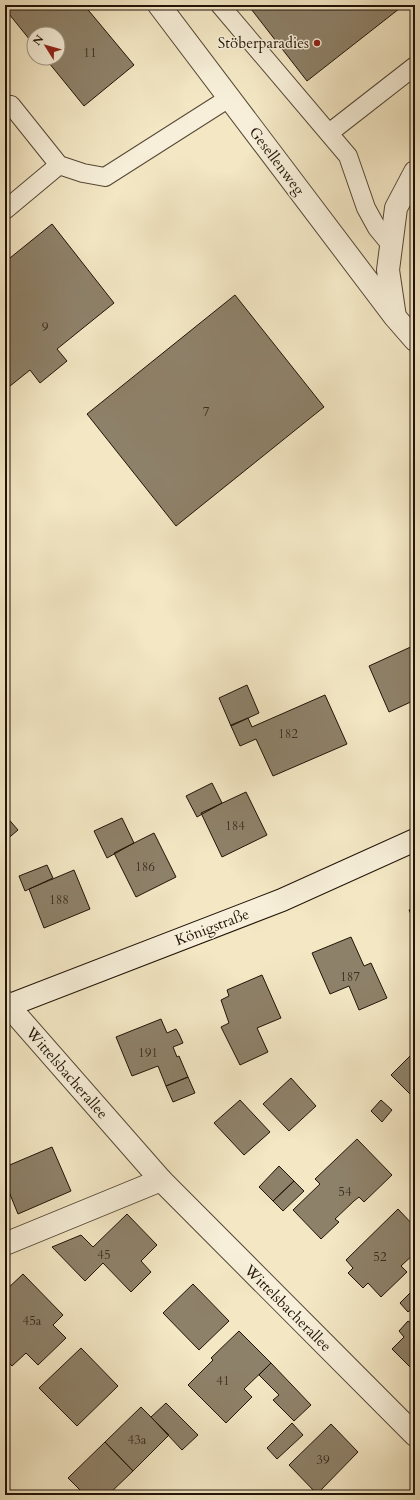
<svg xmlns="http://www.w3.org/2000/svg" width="420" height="1500" viewBox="0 0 420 1500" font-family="Cardo,serif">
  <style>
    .building { fill: #8e8169; stroke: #211307 }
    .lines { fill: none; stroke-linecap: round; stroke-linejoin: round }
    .service-casing { stroke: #564836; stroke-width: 20 }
    .minor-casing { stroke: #564836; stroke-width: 24 }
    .tertiary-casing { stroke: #564836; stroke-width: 24 }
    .secondary-casing { stroke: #211307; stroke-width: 24 }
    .service { stroke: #f7efd9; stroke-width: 18 }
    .minor { stroke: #f7efd9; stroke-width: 22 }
    .tertiary { stroke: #f7efd9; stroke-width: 22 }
    .secondary { stroke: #f7efd9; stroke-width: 22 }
    .poi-dot { fill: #8f2418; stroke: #f7efd9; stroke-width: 1.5 }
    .labels { text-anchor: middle; stroke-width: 3; stroke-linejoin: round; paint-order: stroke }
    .number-label { font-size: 13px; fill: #3c2e20 }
    .poi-label { font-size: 15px; fill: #211307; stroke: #f7efd9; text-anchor: end }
    .street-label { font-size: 15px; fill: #211307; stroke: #f7efd9 }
  </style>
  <rect width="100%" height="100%" fill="#f3e7c4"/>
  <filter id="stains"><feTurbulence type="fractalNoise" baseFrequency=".005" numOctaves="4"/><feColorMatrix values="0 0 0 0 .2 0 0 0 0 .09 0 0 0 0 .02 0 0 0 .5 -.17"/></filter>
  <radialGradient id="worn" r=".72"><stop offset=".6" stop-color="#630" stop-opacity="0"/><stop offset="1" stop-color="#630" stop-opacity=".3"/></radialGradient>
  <!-- building -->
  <path class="building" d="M5 5H84L134 65 84 106 45 58H58V34H34V45L5 9Z
    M248 5H404L307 81Z
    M52 224 114 303 57 349 67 361 40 383 30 370 5 390V262Z
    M235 295 324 407 176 526 87 414Z
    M415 645V700L389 712 369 666Z
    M247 685 259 713 231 726 219 698Z
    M325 695 347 744 273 776 256 739 240 746 231 726V725L248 718 252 727Z
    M212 783 222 803 197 817 186 796Z
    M246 792 267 835 222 857 201 813Z
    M5 815 18 830 5 841Z
    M122 818 134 843 107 858 94 831Z
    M154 833 176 877 136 897 114 853Z
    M47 865 53 878 25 891 19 876Z
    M74 870 90 909 44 928 29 889Z
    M415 907V923L409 910Z
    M351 937 364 966 371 963 387 998 359 1010 349 986 330 994 312 953Z
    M262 975 281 1018 257 1028 268 1052 240 1065 221 1027 229 1023 221 1000 229 996 227 990Z
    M161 1019 167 1033 176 1029 179 1034 183 1043 173 1047 177 1057 179 1056 188 1077 166 1086 158 1066 132 1076 116 1037Z
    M415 1051V1099L391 1075Z
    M188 1077 195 1093 173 1102 166 1086Z
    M291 1078 316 1106 289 1131 263 1104Z
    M240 1100 270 1132 244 1155 214 1123Z
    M381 1100 392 1110 382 1122 371 1111Z
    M357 1139 392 1175 364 1202 359 1197 354 1201 335 1219 339 1222 321 1239 293 1210 320 1184 315 1179Z
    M52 1147 71 1191 18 1214 5 1182V1167Z
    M279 1166 294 1181 273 1201 259 1187Z
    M294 1181 304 1191 283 1211 273 1201Z
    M398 1209 415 1227V1253L401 1266 407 1272 381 1297 368 1283 363 1288 348 1273 353 1268 346 1260Z
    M127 1214 157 1245 141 1261 151 1272 131 1292 103 1263 85 1281 52 1247 81 1235 93 1247Z
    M23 1274 63 1315 53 1325 66 1338 38 1365 26 1353 12 1366 5 1359V1291Z
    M193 1284 229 1321 199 1350 163 1313Z
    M412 1291 415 1294V1306L408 1312 400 1303Z
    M408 1321 415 1326V1372L392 1349 404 1337 399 1331Z
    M239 1331 271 1363 244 1389 252 1397 226 1423 188 1385 213 1360 211 1358Z
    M81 1348 118 1386 77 1426 39 1388Z
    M271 1363 311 1405 294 1421 273 1400 279 1395 259 1375Z
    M166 1403 198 1435 182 1450 151 1417Z
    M141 1407 169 1435 133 1471 105 1442Z
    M292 1423 303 1435 277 1459 267 1448Z
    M331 1424 358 1452 317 1494 289 1465Z
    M105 1442 133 1471 108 1495H85L68 1478Z"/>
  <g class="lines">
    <defs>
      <path id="service" d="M220 5 348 156 366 208 377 228 391 245
        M11 105 59 165 83 173 105 177 229 98
        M329 133 415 66
        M5 210 59 165"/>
      <path id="minor" d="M159 5 395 317
        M415 172 396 208 388 270 395 317 415 340
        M5 1244 161 1180"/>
      <path id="tertiary" d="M5 1002 161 1180 415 1435"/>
      <path id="secondary" d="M5 1007 282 900 415 840"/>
    </defs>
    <!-- service casing -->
    <use href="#service" class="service-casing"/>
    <!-- minor casing -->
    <use href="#minor" class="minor-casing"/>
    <!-- tertiary casing -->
    <use href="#tertiary" class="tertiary-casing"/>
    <!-- secondary casing -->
    <use href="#secondary" class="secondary-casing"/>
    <!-- service -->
    <use href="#service" class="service"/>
    <!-- minor -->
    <use href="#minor" class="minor"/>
    <!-- tertiary -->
    <use href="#tertiary" class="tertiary"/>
    <!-- secondary -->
    <use href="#secondary" class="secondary"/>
  </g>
  <!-- markers -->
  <circle class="poi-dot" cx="317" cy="43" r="4"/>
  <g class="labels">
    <!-- number labels -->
    <g class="number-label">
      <text x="90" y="57">11</text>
      <text x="45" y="331">9</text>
      <text x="206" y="416">7</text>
      <text x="288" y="738">182</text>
      <text x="235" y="830">184</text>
      <text x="145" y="871">186</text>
      <text x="59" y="904">188</text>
      <text x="350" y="981">187</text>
      <text x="148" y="1057">191</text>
      <text x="345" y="1196">54</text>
      <text x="104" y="1259">45</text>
      <text x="380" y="1261">52</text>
      <text x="32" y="1325">45a</text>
      <text x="223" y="1385">41</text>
      <text x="137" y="1444">43a</text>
      <text x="323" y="1464">39</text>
    </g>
    <!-- poi labels -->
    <g class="poi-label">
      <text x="309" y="48">Stöberparadies</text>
    </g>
    <!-- street labels -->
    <g class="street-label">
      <text transform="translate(277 161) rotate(53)" y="5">Gesellenweg</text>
      <text transform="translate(212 927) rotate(-21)" y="5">Königstraße</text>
      <text transform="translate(67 1073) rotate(49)" y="5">Wittelsbacherallee</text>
      <text transform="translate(288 1308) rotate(45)" y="5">Wittelsbacherallee</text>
    </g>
  </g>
  <!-- margin -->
  <rect width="420" height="1500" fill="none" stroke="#f3e7c4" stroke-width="20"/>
  <rect x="6" y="6" width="408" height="1488" fill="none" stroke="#211307" stroke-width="2"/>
  <rect x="10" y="10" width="400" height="1480" fill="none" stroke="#211307"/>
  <!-- north arrow -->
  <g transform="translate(46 46) rotate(307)"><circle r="19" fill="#f7efd9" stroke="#a19785"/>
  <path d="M0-3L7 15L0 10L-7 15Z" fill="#8f2418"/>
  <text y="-6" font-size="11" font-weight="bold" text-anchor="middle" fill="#211307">N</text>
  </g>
  <rect width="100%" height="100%" filter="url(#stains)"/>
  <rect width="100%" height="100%" fill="url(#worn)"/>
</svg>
